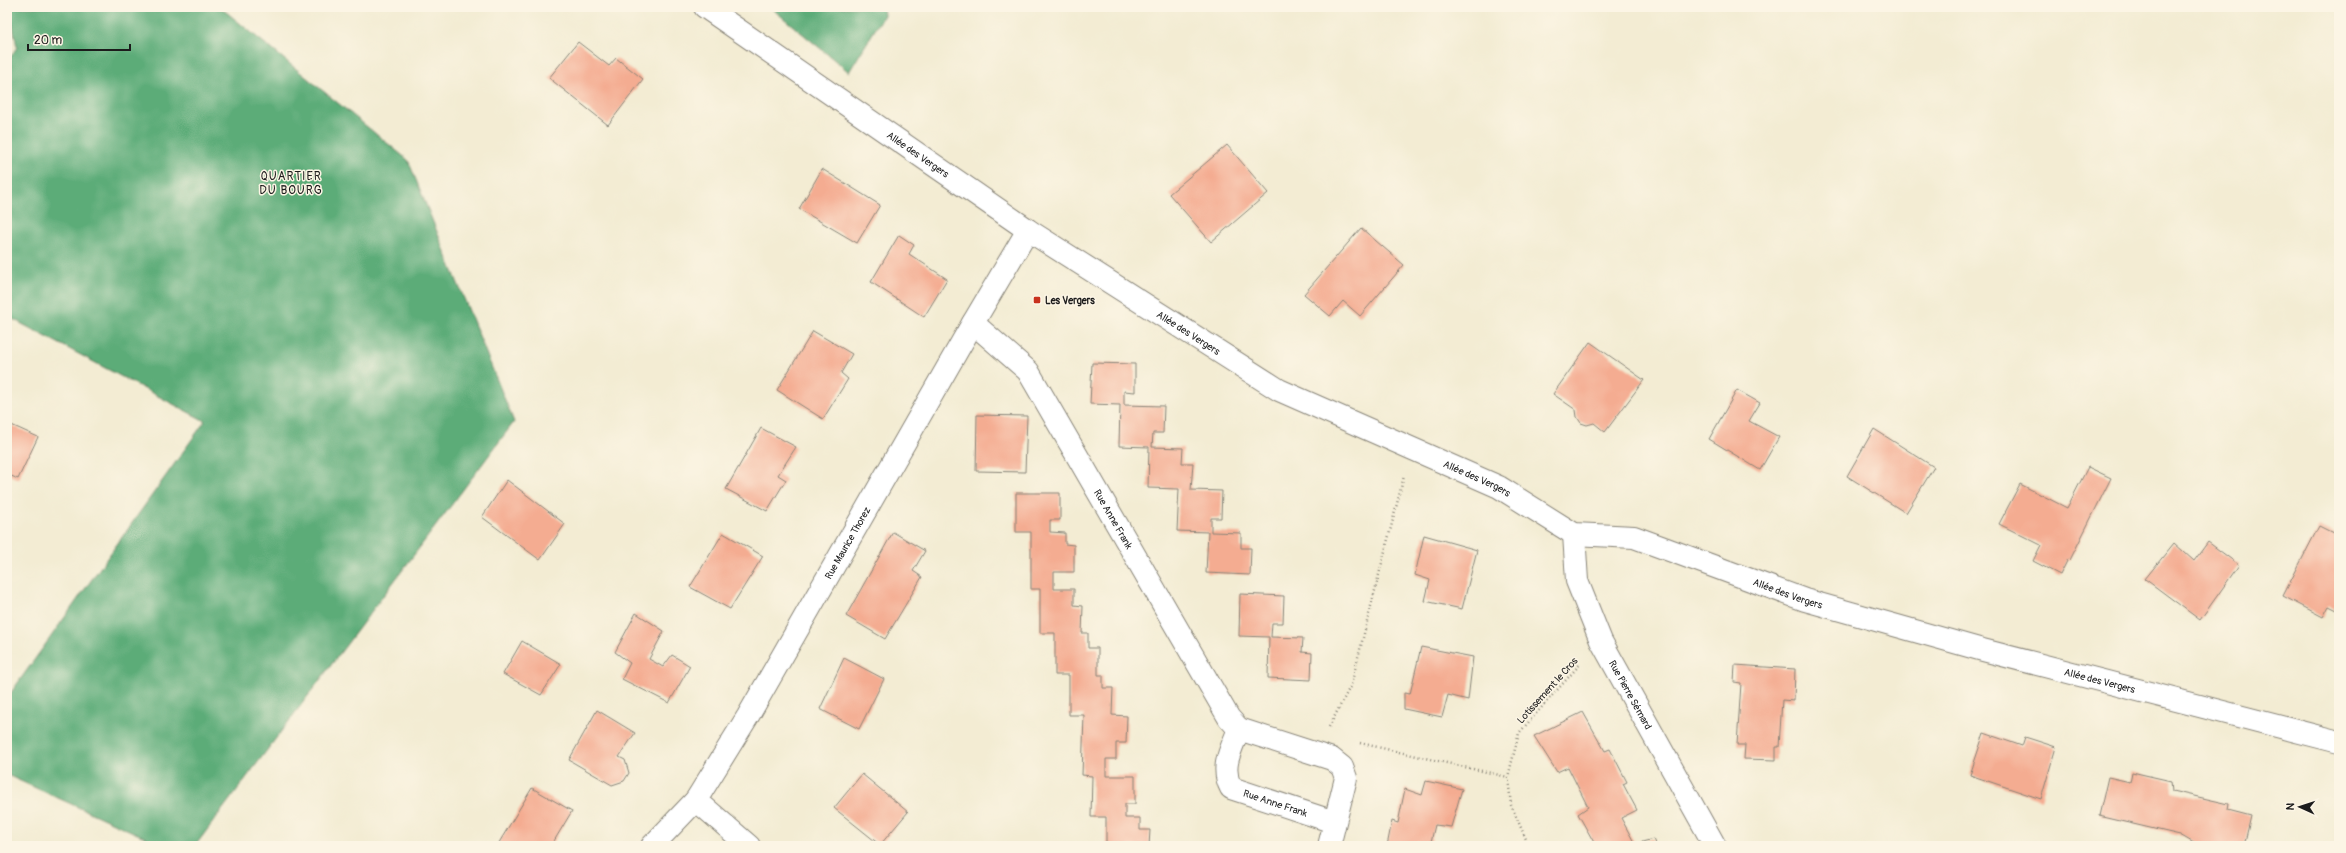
<svg xmlns="http://www.w3.org/2000/svg" width="2346" height="853" viewBox="0 0 2346 853" font-family="Pangolin,sans-serif">
  <style>
    .forest { fill: #5cac78; stroke: #3c644a }
    .building { fill: #f4ac91 }
    .lines { fill: none; stroke-linecap: round; stroke-linejoin: round }
    .minor-casing { stroke: #888478; stroke-width: 24 }
    .path { stroke: #888478; stroke-width: 2.5; stroke-dasharray: 1 3; stroke-linecap: butt }
    .minor { stroke: #fff; stroke-width: 22 }
    .poi-dot { fill: #c8321e; stroke: #fcf5e5; stroke-width: 1.5 }
    .labels { text-anchor: middle; stroke-width: 3; stroke-linejoin: round; paint-order: stroke }
    .street-label { font-size: 10px; fill: #1c1c1c; stroke: #fcf5e5 }
    .poi-label { font-size: 10px; font-weight: bold; fill: #1c1c1c; stroke: #fcf5e5; text-anchor: start }
    .quarter-label { font-size: 12px; letter-spacing: 1px; fill: #1c1c1c; stroke: #fcf5e5 }
  </style>
  <rect width="100%" height="100%" fill="#fcf5e5"/>
  <filter id="ink" filterUnits="userSpaceOnUse"><feTurbulence type="fractalNoise" baseFrequency=".025" numOctaves="2"/><feDisplacementMap in="SourceGraphic" scale="8" xChannelSelector="R" yChannelSelector="G"/><feConvolveMatrix kernelMatrix="1 2 1 2 8 2 1 2 1" color-interpolation-filters="sRGB"/></filter>
  <filter id="wash" filterUnits="userSpaceOnUse"><feTurbulence type="fractalNoise" baseFrequency=".012" numOctaves="4" result="noise"/><feDisplacementMap in="SourceGraphic" scale="16" xChannelSelector="R" yChannelSelector="G"/><feGaussianBlur stdDeviation="0.9" result="paint"/><feColorMatrix in="noise" values="0 0 0 0 0 0 0 0 0 0 0 0 0 0 0 0 0 1.4 0 .05"/><feComposite in="paint" operator="in"/></filter>
  <g filter="url(#wash)">
    <rect width="100%" height="100%" fill="#f3ecd3"/>
    <!-- forest -->
    <path class="forest" d="M9 7H220L408 160 514 422 195 846H164L7 775V698L205 421 7 316V62L17 47Z
      M770 7H883L884 15 849 72Z"/>
    <g id="blocks">
      <!-- building -->
      <path class="building" d="M578 42 609 66 616 58 643 79 608 125 549 78Z
        M1227 145 1268 193 1211 242 1169 194Z
        M822 169 880 205 857 243 799 209Z
        M1361 228 1404 265 1360 316 1343 301 1330 316 1304 294Z
        M899 235 914 245 909 254 947 279 924 317 871 282Z
        M813 331 852 354 841 373 848 379 823 419 777 390Z
        M1590 342 1644 380 1605 432 1594 423 1587 425 1581 423 1577 417 1576 410 1553 394Z
        M1092 363 1135 364V392L1124 391V405L1164 406 1163 433H1153L1152 447 1183 448 1182 463H1193L1191 490 1222 491 1221 518H1211V532L1241 533V548H1251L1250 575 1206 573 1208 532 1177 531 1179 489 1148 488 1149 447 1119 446 1120 405 1090 404Z
        M1737 390 1760 403 1749 421 1779 437 1760 470 1709 439Z
        M977 415 1027 416 1025 472 976 471Z
        M7 423 38 437 18 479 7 474Z
        M761 428 796 447 778 475 786 480 767 511 726 489Z
        M1874 429 1934 467 1906 513 1847 476Z
        M2088 467 2111 478 2070 560 2068 559 2060 575 2033 561 2041 545 1999 524 2020 484 2067 508Z
        M507 480 565 524 540 560 482 517Z
        M1016 493H1060V520H1050V532L1065 533V544L1074 545V572H1054V589H1074V605L1083 606 1082 633H1088V648H1098V675H1103V688H1113L1112 715 1127 716 1126 743H1116V759H1106V776H1135V804H1125V818H1140V830H1150L1149 846H1106V817H1091L1092 776 1082 775 1084 715H1069V675H1055V633H1040V589H1031V532H1016Z
        M2319 526 2339 536V611L2329 606 2323 617 2283 596Z
        M893 532 925 551 913 571 922 577 885 639 846 616Z
        M723 533 763 556 730 609 690 587Z
        M1424 535 1477 550 1462 609 1425 601 1430 580 1415 575Z
        M2208 542 2239 565 2200 620 2145 579 2174 543 2194 561Z
        M1240 594 1284 596 1283 623H1272L1271 637 1303 638 1302 652 1312 653 1311 680 1268 678 1269 637 1239 636Z
        M636 613 664 631 649 659 663 667 672 655 690 666 669 703 622 679 630 663 615 652Z
        M522 641 561 664 541 695 503 674Z
        M1421 647 1473 657 1468 700 1448 695 1442 717 1404 709V693L1410 694Z
        M844 658 884 679 859 729 820 709Z
        M1735 665 1795 669 1794 701 1782 700 1779 747H1776V760L1744 759 1745 745H1737L1741 683 1734 682Z
        M597 710 635 733 619 757 625 760 629 773 624 781 612 785 569 760Z
        M1583 712 1605 751 1610 749 1627 782 1623 784 1637 810 1621 818 1635 844 1653 839 1656 846H1596L1578 814 1588 807 1568 767 1557 772 1534 736Z
        M1984 733 2022 746 2025 737 2056 747 2041 799 1970 775Z
        M2132 772 2171 781 2172 791 2229 804 2228 810 2251 816 2244 846H2199L2180 835 2099 816 2108 777 2130 782Z
        M862 774 908 812 880 845 834 808Z
        M1426 781 1462 789 1451 827 1435 825 1430 846H1387L1392 821 1398 823 1405 789 1422 795Z
        M532 788 572 811 551 846H497Z"/>
    </g>
  </g>
  <g filter="url(#ink)">
    <use href="#blocks" fill-opacity="0" stroke="#888478" stroke-width="1"/>
    <g class="lines">
      <defs>
        <g id="minor">
          <path id="s1" d="M705 7 1028 230 1279 390 1499 487 1574 534 1634 537 1805 600 1979 649 2339 742"/>
          <path id="s2" d="M973 323 1028 371 1229 718 1239 729"/>
          <path id="s3" d="M1574 534 1577 581 1601 641 1715 846"/>
          <path d="M696 800 749 846"/>
          <path id="s4" d="M652 846 696 800 748 716 973 323 1028 230"/>
          <path id="s5" d="M1329 846 1346 778 1342 767 1332 759 1239 729C1231 750 1220 767 1231 788L1334 822"/>
        </g>
      </defs>
      <!-- minor casing -->
      <use href="#minor" class="minor-casing"/>
      <!-- path -->
      <path class="path" d="M1329 727 1351 685 1404 476
        M1360 743 1508 777
        M1529 846 1511 805 1508 777 1519 733 1581 663"/>
      <!-- minor -->
      <use href="#minor" class="minor"/>
    </g>
  </g>
  <!-- markers -->
  <rect class="poi-dot" x="1033" y="296" width="8" height="8" rx="2"/>
  <g class="labels">
    <!-- street labels -->
    <g class="street-label">
      <text dy="4" stroke="none"><textPath href="#s1" startOffset="259">Allée des Vergers</textPath></text>
      <text dy="4" stroke="none"><textPath href="#s1" startOffset="583">Allée des Vergers</textPath></text>
      <text dy="4" stroke="none"><textPath href="#s1" startOffset="907">Allée des Vergers</textPath></text>
      <text dy="4" stroke="none"><textPath href="#s2" startOffset="244">Rue Anne Frank</textPath></text>
      <text dy="4" stroke="none"><textPath href="#s4" startOffset="362">Rue Maurice Thorez</textPath></text>
      <text dy="4" stroke="none"><textPath href="#s1" startOffset="1243">Allée des Vergers</textPath></text>
      <text dy="4" stroke="none"><textPath href="#s1" startOffset="1567">Allée des Vergers</textPath></text>
      <text transform="translate(1547 690) rotate(-48)" y="4">Lotissement le Cros</text>
      <text dy="4" stroke="none"><textPath href="#s3" startOffset="173">Rue Pierre Sémard</textPath></text>
      <text dy="4" stroke="none"><textPath href="#s5" startOffset="301">Rue Anne Frank</textPath></text>
    </g>
    <!-- poi labels -->
    <g class="poi-label">
      <text x="1045" y="304">Les Vergers</text>
    </g>
    <!-- quarter labels -->
    <g class="quarter-label">
      <text x="291" y="180">QUARTIER<tspan x="291" dy="14">DU BOURG</tspan></text>
    </g>
  </g>
  <!-- margin -->
  <rect width="2346" height="853" fill="none" stroke="#fcf5e5" stroke-width="24"/>
  <!-- north arrow -->
  <g transform="translate(2300 807) rotate(273)" stroke="#fcf5e5" stroke-width="3" paint-order="stroke">
  <path d="M0-3L7 15L0 10L-7 15Z" fill="#1c1c1c"/>
  <text y="-6" font-size="11" font-weight="bold" text-anchor="middle" fill="#1c1c1c">N</text>
  </g>
  <!-- scale -->
  <path d="M28 44v6h102v-6" fill="none" stroke="#1c1c1c" stroke-width="2"/>
  <text x="34" y="44" font-size="12" fill="#1c1c1c" stroke="#fcf5e5" stroke-width="3" paint-order="stroke">20 m</text>
</svg>
